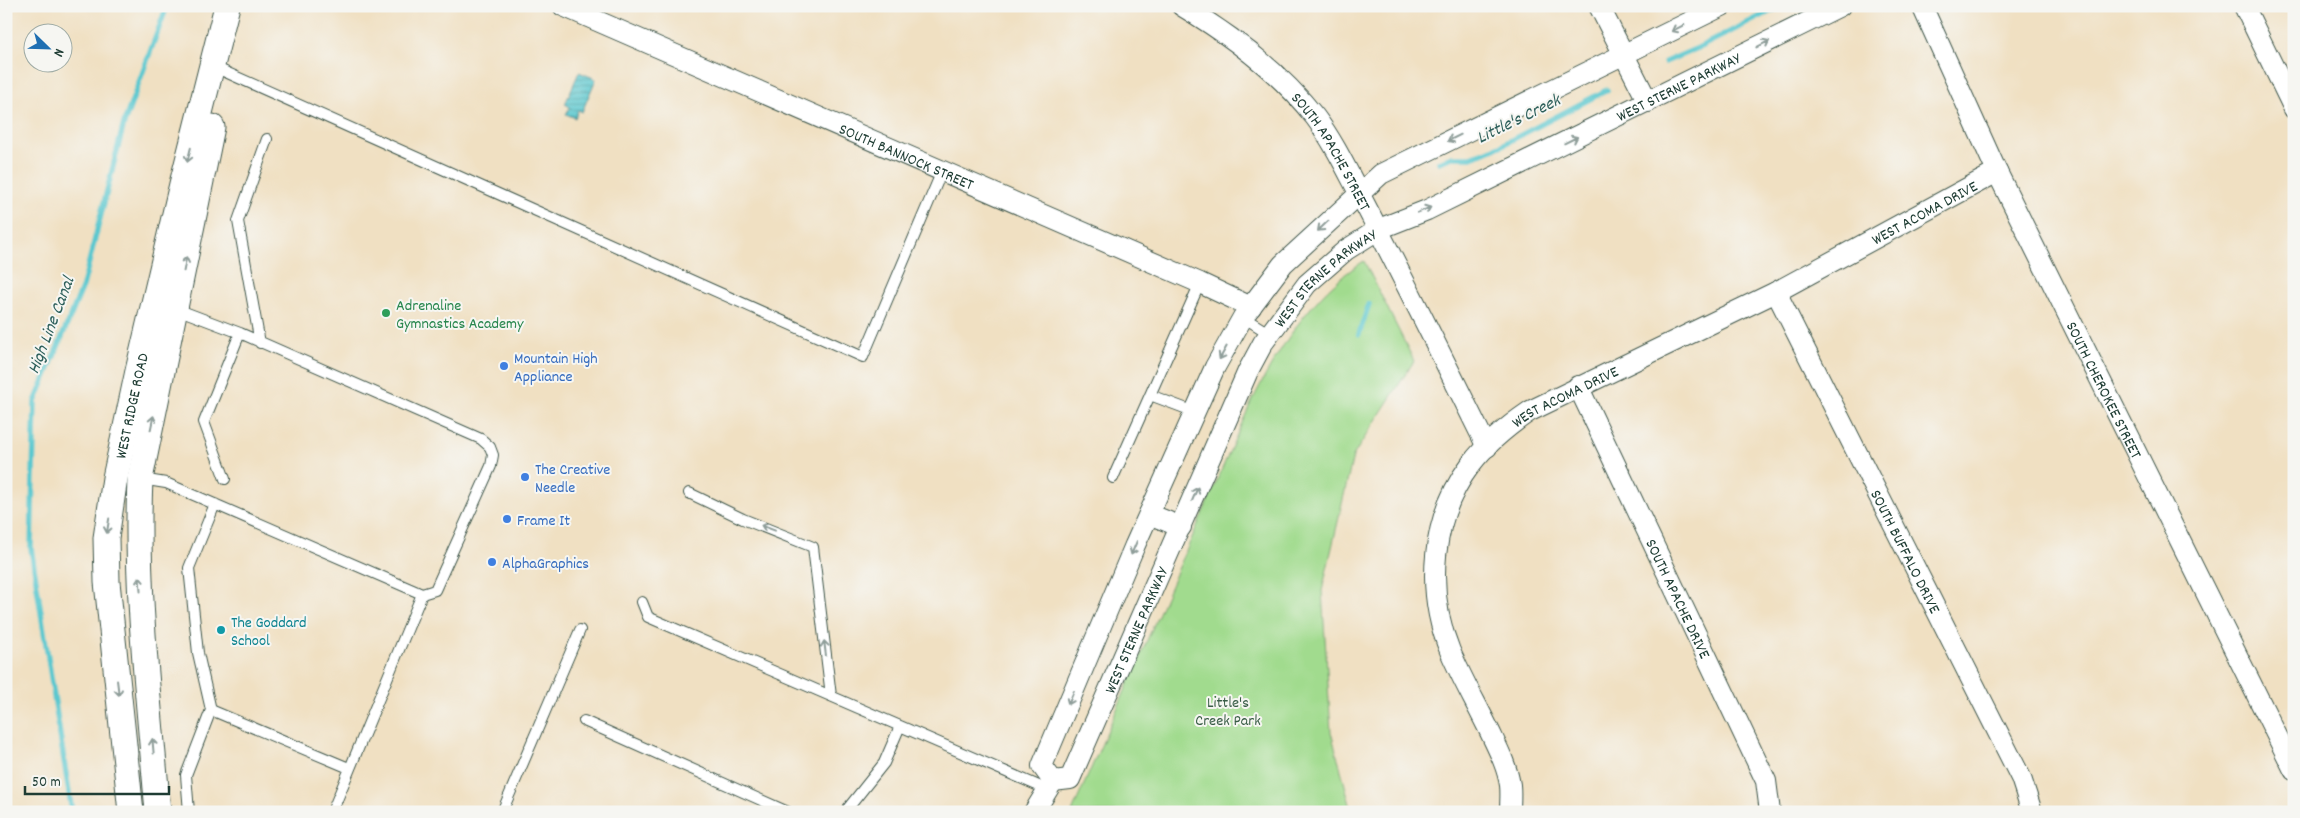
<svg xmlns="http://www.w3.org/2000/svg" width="2300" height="818" viewBox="0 0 2300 818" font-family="Dekko,sans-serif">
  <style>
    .green { fill: #a1db8e; stroke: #608c61 }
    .water { fill: url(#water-rules); stroke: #3d8282 }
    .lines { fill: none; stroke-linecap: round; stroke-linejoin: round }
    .stream { stroke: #5bc8cf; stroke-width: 5.5 }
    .service-casing { stroke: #3e5549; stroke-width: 12 }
    .minor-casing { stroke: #3e5549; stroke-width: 22 }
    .tertiary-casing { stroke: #3e5549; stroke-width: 27 }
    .service { stroke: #fff; stroke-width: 10 }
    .minor { stroke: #fff; stroke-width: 20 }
    .tertiary { stroke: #fff; stroke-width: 25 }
    .oneway { stroke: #8f9e9a }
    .leisure-dot { fill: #2e9e5b; stroke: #f6f6f2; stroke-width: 2 }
    .shop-dot { fill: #3f7fe0; stroke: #f6f6f2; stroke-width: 2 }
    .culture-dot { fill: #0f9aa8; stroke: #f6f6f2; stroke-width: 2 }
    .labels { text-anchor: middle; stroke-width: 4; stroke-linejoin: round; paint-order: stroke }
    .street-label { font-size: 16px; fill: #1f3d34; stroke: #f6f6f2 }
    .leisure-label { font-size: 16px; fill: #27864d; stroke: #f6f6f2; text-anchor: start }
    .shop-label { font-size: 16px; fill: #366cbe; stroke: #f6f6f2; text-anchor: start }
    .culture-label { font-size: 16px; fill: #0d838f; stroke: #f6f6f2; text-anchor: start }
    .park-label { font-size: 16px; fill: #395d46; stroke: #f6f6f2 }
    .water-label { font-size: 18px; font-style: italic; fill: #2e605b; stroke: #f6f6f2 }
  </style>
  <defs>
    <pattern id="water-rules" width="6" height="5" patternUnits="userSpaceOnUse" patternTransform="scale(1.25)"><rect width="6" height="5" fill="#5bc8cf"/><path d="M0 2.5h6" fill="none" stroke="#4ba4a9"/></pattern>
  </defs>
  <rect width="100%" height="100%" fill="#f6f6f2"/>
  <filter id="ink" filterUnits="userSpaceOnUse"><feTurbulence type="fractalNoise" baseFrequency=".02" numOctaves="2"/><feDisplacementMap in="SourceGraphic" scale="10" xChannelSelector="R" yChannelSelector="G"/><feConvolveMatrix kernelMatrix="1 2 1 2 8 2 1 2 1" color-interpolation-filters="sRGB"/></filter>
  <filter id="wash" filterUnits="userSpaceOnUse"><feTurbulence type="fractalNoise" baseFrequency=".0096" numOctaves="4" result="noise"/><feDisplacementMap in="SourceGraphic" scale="20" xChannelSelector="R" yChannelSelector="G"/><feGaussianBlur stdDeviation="1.12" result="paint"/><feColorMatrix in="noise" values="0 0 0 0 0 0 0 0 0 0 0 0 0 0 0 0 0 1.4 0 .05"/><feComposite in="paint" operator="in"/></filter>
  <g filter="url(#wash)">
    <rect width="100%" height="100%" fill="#f0e0c2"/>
    <!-- green -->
    <path class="green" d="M1364 261 1414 361 1353 456 1322 591 1331 732 1352 812H1072L1249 407C1277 351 1311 294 1364 261Z"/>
    <!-- water -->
    <path class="water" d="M579 72 596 79 582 112 578 110 575 118 566 114 570 107 565 104Z"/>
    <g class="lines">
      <!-- stream -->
      <path class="stream" d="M1665 62 1698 48 1781 6
        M1439 162 1452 157H1471L1500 146 1607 90
        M1359 334 1369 304
        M72 812 31 548 35 402 83 286 124 123 167 6"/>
    </g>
  </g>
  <g filter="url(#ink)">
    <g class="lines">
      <defs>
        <path id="service" d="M212 66 863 357 942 171
          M174 308 240 333 481 439 490 447 493 455 491 466 435 590 422 594
          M1243 317 1270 334
          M260 343 238 221 267 139
          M1150 395 1195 412
          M1113 478 1200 283
          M141 479 166 483 422 594 332 812
          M225 479 204 422 240 333
          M689 493 743 519 813 547 831 696
          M642 602 648 617 1048 790
          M211 710 349 768
          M584 721 788 812
          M189 812 186 775 211 710 198 653 189 568 215 504
          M502 812 580 630
          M845 812 884 763 900 726"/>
        <g id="minor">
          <path id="s1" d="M563 6 1200 283 1251 307"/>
          <path id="s2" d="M1182 6C1232 36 1279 71 1315 117 1333 141 1345 166 1359 193 1403 277 1445 362 1487 447"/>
          <path d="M1599 6 1648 102"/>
          <path id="s3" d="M1922 6 1997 172 2294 770"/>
          <path d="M2244 6 2294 109"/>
          <path id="s4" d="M1776 292 2021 778 2032 812"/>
          <path id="s5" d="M1578 386 1766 781 1770 812"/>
          <path d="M1149 514 1181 527"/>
          <path id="s6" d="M1053 781 1070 779 1248 371 1263 343 1307 284 1346 250 1379 229 1427 210 1840 6"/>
          <path d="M1053 781 1042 766 1135 545 1215 367 1243 317 1283 264 1381 174 1722 6"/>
          <path d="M1034 812 1053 781"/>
          <path id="s7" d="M1510 812C1510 803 1511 794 1510 785 1507 766 1498 749 1490 732 1477 705 1462 679 1450 651 1425 590 1431 517 1471 464 1487 443 1508 426 1530 411L1776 292 1997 172"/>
        </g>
        <g id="tertiary">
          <path id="s8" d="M131 812 107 582 106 538 115 478 138 371 182 184 227 6"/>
          <path d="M158 812C149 701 135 590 140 479L212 127"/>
        </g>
      </defs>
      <!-- service casing -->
      <use href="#service" class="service-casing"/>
      <!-- minor casing -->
      <use href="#minor" class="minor-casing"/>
      <!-- tertiary casing -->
      <use href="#tertiary" class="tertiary-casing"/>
      <!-- service -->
      <use href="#service" class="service"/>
      <!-- minor -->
      <use href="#minor" class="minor"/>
      <!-- tertiary -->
      <use href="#tertiary" class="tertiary"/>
    </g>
    <!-- one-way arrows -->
    <defs><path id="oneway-shaft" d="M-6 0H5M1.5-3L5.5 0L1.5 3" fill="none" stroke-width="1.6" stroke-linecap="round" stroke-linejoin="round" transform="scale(1.25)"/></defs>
    <g class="oneway">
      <use href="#oneway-shaft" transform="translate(1678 28) rotate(153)"/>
      <use href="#oneway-shaft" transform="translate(1763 44) rotate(-27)"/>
      <use href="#oneway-shaft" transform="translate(1454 138) rotate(154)"/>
      <use href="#oneway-shaft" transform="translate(1571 140) rotate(-26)"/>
      <use href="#oneway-shaft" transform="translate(189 155) rotate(104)"/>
      <use href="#oneway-shaft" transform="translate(1424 210) rotate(-22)"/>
      <use href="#oneway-shaft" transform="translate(1323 226) rotate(136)"/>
      <use href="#oneway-shaft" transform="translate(185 264) rotate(-79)"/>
      <use href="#oneway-shaft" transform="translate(1223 353) rotate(119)"/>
      <use href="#oneway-shaft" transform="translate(152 423) rotate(-78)"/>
      <use href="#oneway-shaft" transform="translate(1195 494) rotate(-67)"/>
      <use href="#oneway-shaft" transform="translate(108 526) rotate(99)"/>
      <use href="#oneway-shaft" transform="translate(768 528) rotate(-159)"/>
      <use href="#oneway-shaft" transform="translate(1134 548) rotate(113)"/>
      <use href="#oneway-shaft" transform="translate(140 584) rotate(-94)"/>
      <use href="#oneway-shaft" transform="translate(825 648) rotate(-97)"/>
      <use href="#oneway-shaft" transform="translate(118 688) rotate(83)"/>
      <use href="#oneway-shaft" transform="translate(1071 698) rotate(113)"/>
      <use href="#oneway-shaft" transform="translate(153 746) rotate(-95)"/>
    </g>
  </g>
  <!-- markers -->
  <circle class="leisure-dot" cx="386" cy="313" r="5"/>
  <g class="shop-dot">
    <circle cx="504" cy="366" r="5"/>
    <circle cx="525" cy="477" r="5"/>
    <circle cx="507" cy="519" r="5"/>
    <circle cx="492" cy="562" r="5"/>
  </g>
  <circle class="culture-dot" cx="221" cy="630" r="5"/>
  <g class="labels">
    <!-- street labels -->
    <g class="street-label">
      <text dy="6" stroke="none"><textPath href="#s6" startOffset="990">WEST STERNE PARKWAY</textPath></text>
      <text dy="6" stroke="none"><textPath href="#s2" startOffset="212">SOUTH APACHE STREET</textPath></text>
      <text dy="6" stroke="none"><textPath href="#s1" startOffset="375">SOUTH BANNOCK STREET</textPath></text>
      <text dy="6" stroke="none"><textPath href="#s7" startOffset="892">WEST ACOMA DRIVE</textPath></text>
      <text dy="6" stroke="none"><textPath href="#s6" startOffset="585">WEST STERNE PARKWAY</textPath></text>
      <text dy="6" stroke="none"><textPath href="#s3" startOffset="425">SOUTH CHEROKEE STREET</textPath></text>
      <text dy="6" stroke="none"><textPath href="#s7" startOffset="488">WEST ACOMA DRIVE</textPath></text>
      <text dy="6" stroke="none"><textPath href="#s8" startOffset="410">WEST RIDGE ROAD</textPath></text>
      <text dy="6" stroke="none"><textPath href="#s4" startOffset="290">SOUTH BUFFALO DRIVE</textPath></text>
      <text dy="6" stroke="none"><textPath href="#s5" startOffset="235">SOUTH APACHE DRIVE</textPath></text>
      <text dy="6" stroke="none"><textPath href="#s6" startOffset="180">WEST STERNE PARKWAY</textPath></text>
    </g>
    <!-- leisure labels -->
    <g class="leisure-label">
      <text x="396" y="310">Adrenaline<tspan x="396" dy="18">Gymnastics Academy</tspan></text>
    </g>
    <!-- shop labels -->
    <g class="shop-label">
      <text x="514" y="363">Mountain High<tspan x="514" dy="18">Appliance</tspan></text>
      <text x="535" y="474">The Creative<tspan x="535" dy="18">Needle</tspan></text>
      <text x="517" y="525">Frame It</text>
      <text x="502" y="568">AlphaGraphics</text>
    </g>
    <!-- culture labels -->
    <g class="culture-label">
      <text x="231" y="627">The Goddard<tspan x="231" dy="18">School</tspan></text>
    </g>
    <!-- park labels -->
    <g class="park-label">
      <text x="1228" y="707">Little's<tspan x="1228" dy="18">Creek Park</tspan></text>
    </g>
    <!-- water labels -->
    <g class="water-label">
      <text transform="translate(1518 118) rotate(-26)" y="6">Little's Creek</text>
      <text transform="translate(50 325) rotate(-69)" y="6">High Line Canal</text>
    </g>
  </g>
  <!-- margin -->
  <rect width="2300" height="818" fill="none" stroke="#f6f6f2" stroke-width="25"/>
  <!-- north arrow -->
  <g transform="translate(48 48) rotate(113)"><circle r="24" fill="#f6f6f2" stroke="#a0aca6"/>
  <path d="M0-4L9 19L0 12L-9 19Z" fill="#1f6fb2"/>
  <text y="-8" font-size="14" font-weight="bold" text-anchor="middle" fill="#1f3d34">N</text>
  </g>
  <!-- scale -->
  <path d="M25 786v8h144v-8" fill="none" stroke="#1f3d34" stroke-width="2.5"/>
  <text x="32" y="786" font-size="15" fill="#1f3d34" stroke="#f6f6f2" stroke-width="4" paint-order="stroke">50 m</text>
</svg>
